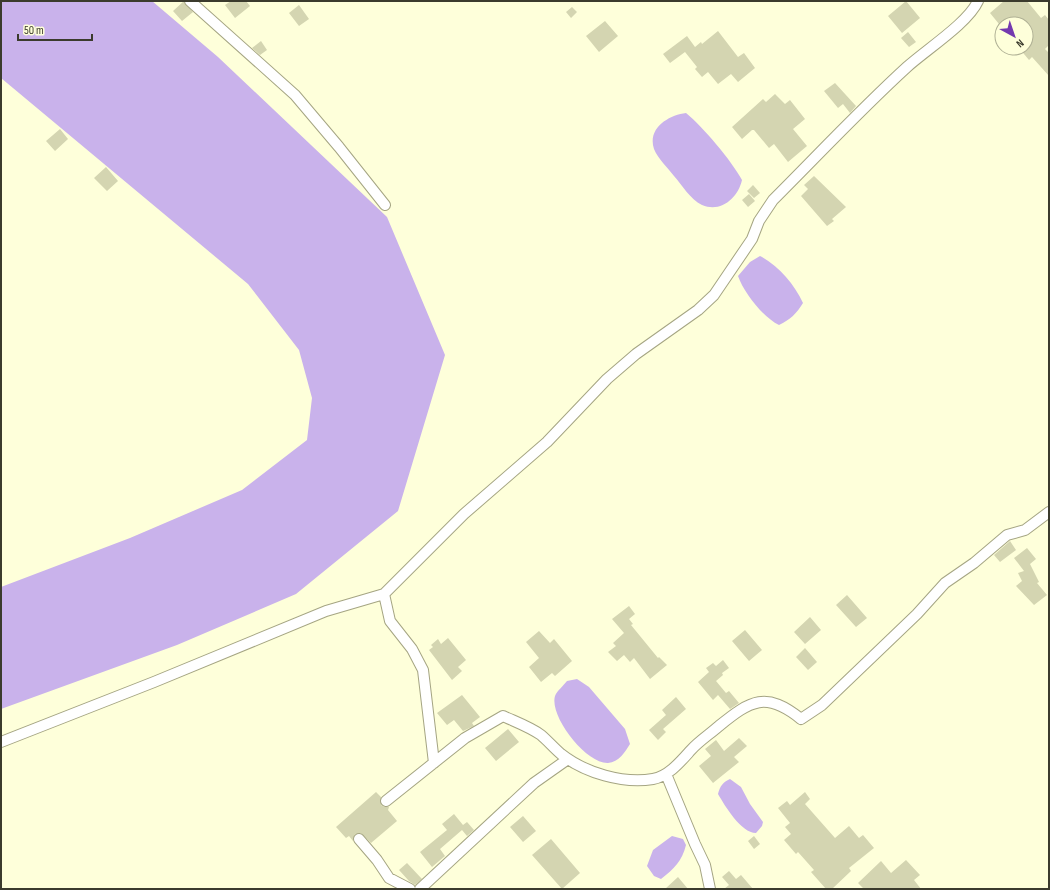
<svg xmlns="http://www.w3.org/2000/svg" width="1050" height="890" viewBox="0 0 1050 890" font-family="'Sofia Sans Condensed',sans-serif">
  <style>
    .water { fill: #c9b2eb }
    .building { fill: #d4d5b1 }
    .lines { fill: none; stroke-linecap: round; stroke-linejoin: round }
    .minor-casing { stroke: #a5a583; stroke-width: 12 }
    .minor { stroke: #fff; stroke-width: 10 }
  </style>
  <rect width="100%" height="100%" fill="#feffda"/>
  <!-- water -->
  <path class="water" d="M1 1H152L218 57 387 217 445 355 398 511 296 594 177 645 1 709V587L130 538 242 490 307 440 312 398 299 350 248 284 1 78Z
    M686 113C704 128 731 160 742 180 738 198 721 213 702 205 690 199 682 185 674 176 668 168 658 159 654 149 647 128 669 115 686 113Z
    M760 256C779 266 794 284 803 303 797 313 790 320 779 325 763 317 744 293 738 276L750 262Z
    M577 679 589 687 625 729 630 744C625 752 619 762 608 763 586 764 549 716 555 696 557 691 564 685 567 681Z
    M730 779 741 787 750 804 763 822 762 826 756 833C741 833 725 806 718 794 720 786 723 782 730 779Z
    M672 836 683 839 686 845C682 861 674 869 661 879L654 876 647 866 653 850Z"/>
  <!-- building -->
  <path class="building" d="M184 1 193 12 182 21 173 11Z
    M231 1H246L250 6 235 18 225 5Z
    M906 1 920 18 902 33 888 16Z
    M1004 1H1027L1041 18 1045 15 1049 20V45L1045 49 1049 53V76L1032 57 1029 60 1019 48H1026V24H999L990 13Z
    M299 5 309 19 299 26 289 13Z
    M572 7 577 12 571 18 566 12Z
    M605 21 618 36 599 52 586 36Z
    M718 31 738 57 744 53 755 68 738 82 731 74 718 84 708 72 702 77 695 69 697 67 685 52 670 63 663 54 687 36 695 47 701 42 702 44Z
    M908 32 916 42 909 47 901 38Z
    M261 41 267 50 260 55 252 48Z
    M835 83 856 106 850 113 843 104 838 108 824 91Z
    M775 94 785 104 790 100 805 119 793 129 807 146 788 162 774 144 769 148 754 130H752L742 139 732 127 763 99 766 102Z
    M60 129 68 139 55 151 46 141Z
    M106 167 118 181 107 191 94 178Z
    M814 176 846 207 832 219 834 221 827 226 801 196 808 189 804 185Z
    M753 185 760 193 754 198 747 191Z
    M749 194 755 201 748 207 742 200Z
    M1010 541 1016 550 1000 562 994 555Z
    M1027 548 1036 559 1030 564 1039 582 1037 583 1047 595 1034 605 1016 586 1022 581 1018 573 1024 571 1014 558Z
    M847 595 867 618 856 627 836 605Z
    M629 606 635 614 629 619 633 624 631 625 658 658 659 657 667 665 650 679 634 658 630 662 624 655 617 661 608 652 616 646 613 643 624 633 612 619Z
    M810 617 821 630 805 644 794 632Z
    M745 630 762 650 749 661 732 641Z
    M539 631 550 643 554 639 572 661 555 676 552 673 541 682 529 667 539 658 526 642Z
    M448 638 466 660 458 667 462 671 452 680 429 650 433 647 431 645 438 639 441 644Z
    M805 648 817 662 808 670 796 657Z
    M723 660 729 668 722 673 723 675 716 681 726 693 729 691 739 703 730 709 718 695 713 700 698 682 709 672 706 668 713 663 716 666Z
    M462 695 480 717 472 723 474 726 463 731 454 720 447 725 437 713Z
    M676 697 686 709 663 729 666 732 658 740 649 730 666 715 662 710Z
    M508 729 519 742 496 761 485 748Z
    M739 738 747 746 734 757 739 762 713 783 699 766 711 756 705 749 716 740 724 751Z
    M376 792 381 797V805L384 807H389L388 810 397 821 371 843 361 833 355 834 353 841 349 836 346 838 336 827Z
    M805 792 810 799 805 804 835 838 849 826 859 838 863 835 874 848 849 868 851 871 832 889H826L811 872 814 870 798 852 796 854 784 840 791 834 785 827 790 823 778 808 787 801 790 805Z
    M454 814 463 825 467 822 474 830 467 836 462 830 440 849 445 856 432 867 420 852 447 830 442 824Z
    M523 816 536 831 523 842 510 827Z
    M754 836 760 844 754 849 748 841Z
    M551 839 580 873 562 889 532 855Z
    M906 860 920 875 914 880 921 889H864L858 883 881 861 891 873Z
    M407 863 422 879 415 885 409 881 399 870Z
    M729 871 736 879 741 875 753 889H724L729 885 722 877Z
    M678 877 688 889H665Z"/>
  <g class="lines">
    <defs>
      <path id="minor" d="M190 1 295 95 339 147 385 205
        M1 742 154 682 326 611 384 594
        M434 763 423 670 412 649 390 621 384 594 464 514 547 442 607 379 636 354 698 310 714 295 752 239 759 221 773 200C818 155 861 109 907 67 927 49 968 23 978 1
        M666 774 695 844 705 865 710 889
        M386 801 465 738 503 716C516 722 530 727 541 735 548 741 554 748 561 754 585 773 623 784 653 779 669 776 681 761 691 750 699 741 710 734 719 726 751 700 766 691 801 719L822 705 917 614 945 583 974 563 1007 535 1025 530 1049 512
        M359 839 377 860 389 878 410 889
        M420 889 534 783 568 759"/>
    </defs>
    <!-- minor casing -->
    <use href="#minor" class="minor-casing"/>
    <!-- minor -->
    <use href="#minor" class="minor"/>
  </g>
  <!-- border -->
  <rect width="1050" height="890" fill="none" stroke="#3b3b2d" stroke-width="4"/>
  <!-- north arrow -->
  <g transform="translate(1014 36) rotate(140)"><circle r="19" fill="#feffda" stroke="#b0b195"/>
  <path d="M0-3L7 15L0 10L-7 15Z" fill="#7439af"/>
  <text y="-6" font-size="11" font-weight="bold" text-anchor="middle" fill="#3b3b2d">N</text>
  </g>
  <!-- scale -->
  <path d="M18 34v6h74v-6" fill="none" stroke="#3b3b2d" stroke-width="2"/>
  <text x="24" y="34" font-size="12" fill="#3b3b2d" stroke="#feffda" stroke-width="3" paint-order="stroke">50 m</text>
</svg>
